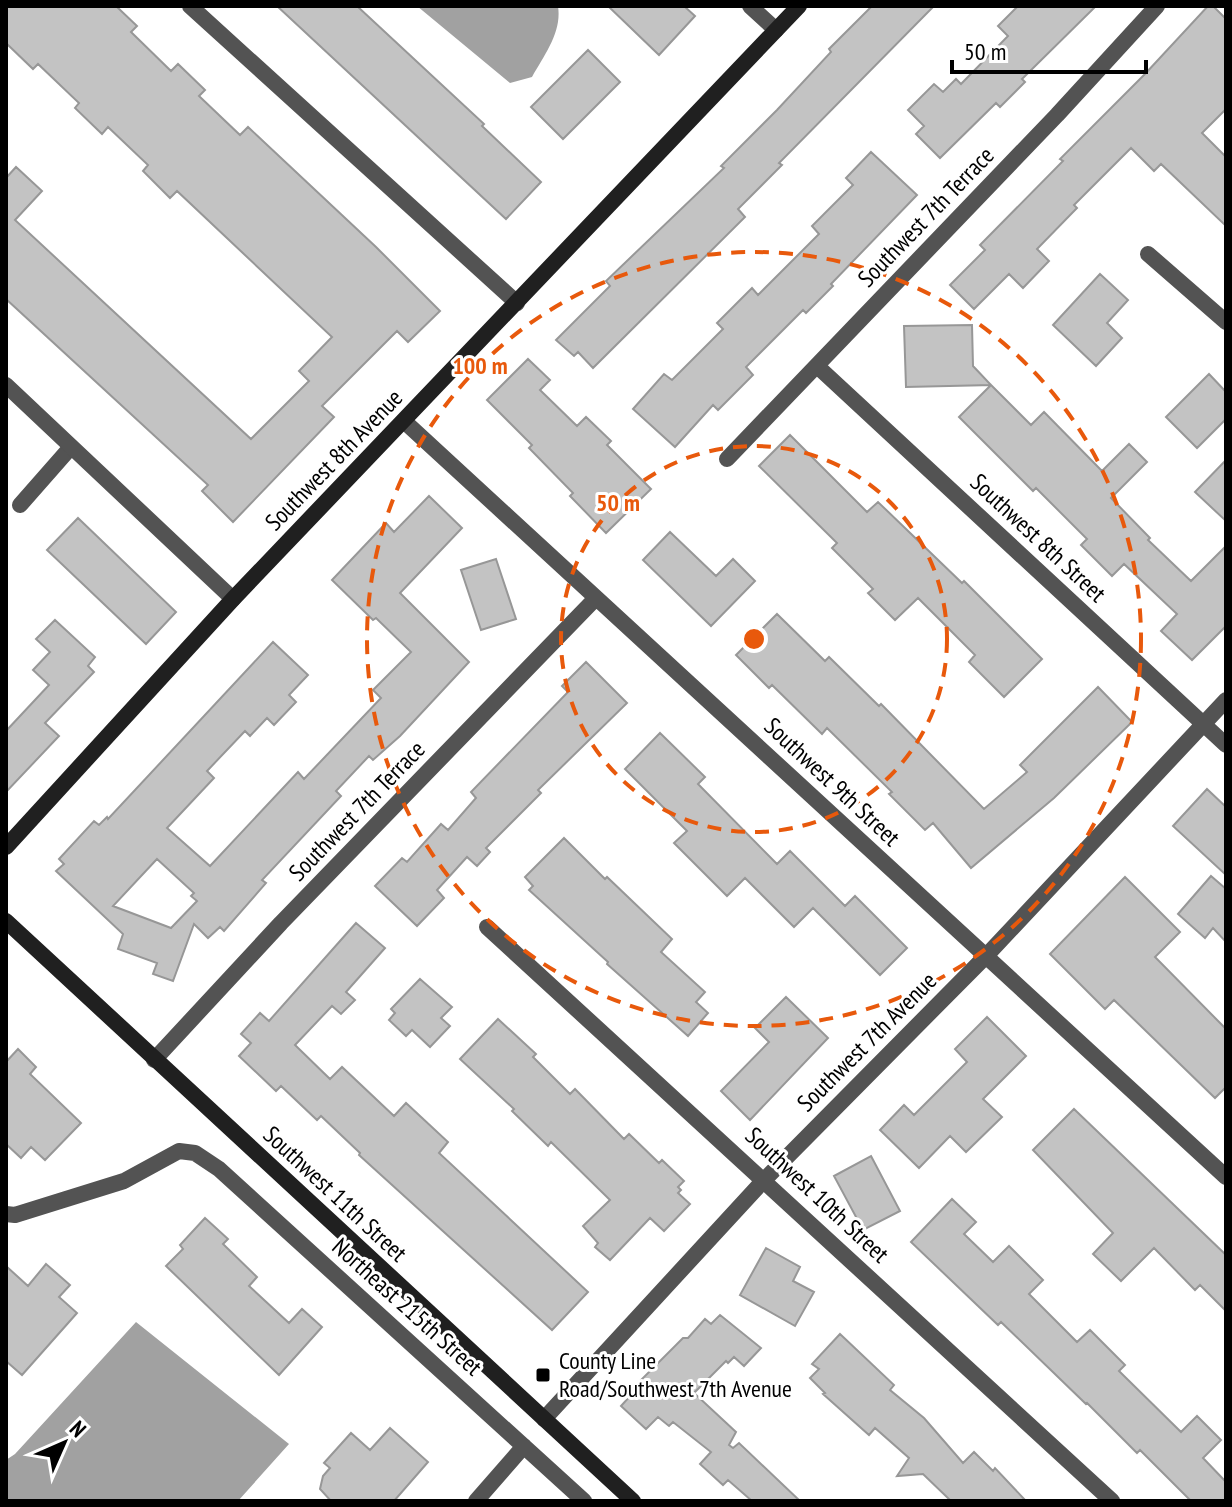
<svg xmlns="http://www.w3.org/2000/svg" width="1232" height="1507" viewBox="0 0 1232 1507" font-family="'PT Sans Narrow',sans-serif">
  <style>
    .water { fill: #a1a1a1 }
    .building { fill: #c3c3c3; stroke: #979797; stroke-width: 2; fill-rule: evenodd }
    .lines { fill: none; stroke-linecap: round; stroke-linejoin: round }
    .lane { stroke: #535353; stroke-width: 16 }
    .street { stroke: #535353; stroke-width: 16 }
    .secondary { stroke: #202020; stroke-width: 16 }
    .ring { fill: none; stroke: #e8590c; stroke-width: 4; stroke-dasharray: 14 10 }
    .poi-dot { fill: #000; stroke: #fff; stroke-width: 3 }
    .labels { text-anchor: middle; stroke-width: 6; stroke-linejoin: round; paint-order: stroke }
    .street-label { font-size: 24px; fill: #000; stroke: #fff }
    .poi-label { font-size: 24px; fill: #000; stroke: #fff; text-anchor: start }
    .centre { fill: #e8590c; stroke: #fff; stroke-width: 4 }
    .ring-label { font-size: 24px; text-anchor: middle; font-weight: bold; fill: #e8590c; stroke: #fff; stroke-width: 6; stroke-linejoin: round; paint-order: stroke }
  </style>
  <rect width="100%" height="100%" fill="#fff"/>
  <!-- water -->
  <path class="water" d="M417 6H558C562 32 545 54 532 77L510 83Z
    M136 1322 289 1444 238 1501H6V1460L15 1454Z"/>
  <!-- building -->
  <path class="building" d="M6 6H116L137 26 131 32 171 71 178 64 205 90 199 96 240 135 248 127 376 247 440 311 408 342 397 331 322 406 334 417 233 522 202 491 208 485 6 299V178L16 167 42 191 15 220 251 439 309 381 299 371 332 337 177 191 170 198 143 171 148 165 108 127 102 134 75 108 79 103 38 64 33 69 6 43Z
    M277 6H357L484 124 482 126 541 182 506 219Z
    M608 6H684L695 16 659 55Z
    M872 6H934L779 163 782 165 738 209 745 217 593 368 578 352 574 356 556 340 610 286 606 281 724 168 721 166 777 110 831 52 829 49Z
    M1018 6H1096L1022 79 1025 82 1000 107 996 103 940 158 916 134 924 126 908 110 934 84 943 92 956 79 961 84 1008 36 998 26Z
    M1208 6H1213L1226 19V109L1202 133 1226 157V226L1161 164 1154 171 1131 148 1074 205 1077 208 1037 249 1049 261 1023 288 1009 274 974 309 950 285 985 250 980 245 1063 161 1060 159 1145 74Z
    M588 50 620 82 563 139 531 107Z
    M871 152 917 195 831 284 833 286 806 313 803 310 746 367 753 375 718 410 713 405 675 447 633 409 664 374 672 380 723 329 717 323 752 288 758 295 819 234 812 226 853 185 846 178Z
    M1100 274 1128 300 1107 323 1122 338 1096 366 1053 325Z
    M972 325 973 366 991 385 906 387 904 326Z
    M528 359 550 380 540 390 577 426 586 417 611 441 607 445 651 489 606 533 570 496 573 493 529 448 532 445 487 400Z
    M1209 374 1226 392V419L1197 448 1166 417Z
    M991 385 1031 425 1044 412 1102 471 1129 444 1147 462 1111 498 1150 538 1148 540 1191 581 1226 546V626L1192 660 1161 631 1177 614 1124 564 1112 576 1081 545 1087 539 1036 488 1033 491 959 417Z
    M790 435 867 512 878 502 962 583 964 581 1042 659 1004 697 969 662 975 655 918 598 895 620 868 593 873 589 832 548 837 543 759 466Z
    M1226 460V521L1195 492Z
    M429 496 462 528 400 593 469 662 400 736 373 760 369 756 336 791 341 796 262 880 266 883 224 931 220 927 208 938 194 924 173 981 153 974 157 963 118 949 123 934 56 871 64 864 59 859 94 821 99 825 107 817 108 819 273 642 308 675 289 695 296 702 274 725 267 718 250 736 245 731 207 771 214 778 167 828 210 866 298 772 304 779 381 698 373 690 411 652 376 618 373 620 332 580 386 523 394 532ZM157 859 194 893 191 896 197 901 171 928 113 906Z
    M78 518 176 612 146 644 47 550Z
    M670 532 716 576 733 559 755 581 711 626 643 560Z
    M496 559 516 619 481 630 461 570Z
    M777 614 825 661 829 657 879 706 881 704 984 809 1027 772 1020 765 1098 687 1132 722 1054 798 971 868 933 823 925 830 889 794 892 792 827 728 822 734 772 685 769 688 736 655Z
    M55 620 95 657 88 666 94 672 45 723 59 736 6 792V731L49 685 33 670 50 652 36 639Z
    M586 662 627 703 538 790 541 793 486 848 490 852 477 866 467 857 437 890 444 898 417 926 375 886 402 858 407 862 441 824 448 830 476 798 471 792 568 692 562 686Z
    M660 733 705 777 698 784 777 864 790 851 845 906 855 896 907 948 880 975 813 908 794 927 745 878 727 896 674 843 687 831 625 769Z
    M1207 789 1226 807V875L1173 826Z
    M564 838 605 879 607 877 672 939 661 952 705 992 696 1002 708 1013 688 1036 607 964 608 962 529 890 533 886 525 877Z
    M1211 876 1226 889V942L1213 928 1205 938 1178 914Z
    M1125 877 1180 932 1155 957 1226 1029V1087L1215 1098 1114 1000 1105 1009 1050 954Z
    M356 923 385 948 346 992 355 1000 341 1014 332 1006 295 1045 330 1079 342 1067 394 1116 406 1103 448 1142 439 1153 588 1292 552 1330 359 1155 360 1153 321 1116 317 1120 281 1086 276 1091 239 1056 251 1043 241 1034 260 1013 269 1021Z
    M420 979 452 1007 441 1018 450 1026 430 1047 412 1030 406 1036 389 1020 395 1013 391 1009Z
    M786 997 828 1038 750 1120 721 1091 769 1042 755 1028Z
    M987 1017 1026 1056 983 1099 1002 1117 966 1152 950 1136 919 1168 880 1130 904 1105 914 1115 967 1062 955 1049Z
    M498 1019 536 1054 533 1057 570 1094 575 1089 624 1139 629 1134 659 1163 662 1160 684 1181 678 1187 681 1190 678 1193 690 1204 664 1231 650 1218 610 1260 595 1247 598 1243 583 1226 610 1200 551 1142 548 1146 512 1111 514 1109 460 1059Z
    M18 1049 36 1067 30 1074 81 1123 45 1160 31 1147 21 1158 6 1144V1062Z
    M1074 1109 1226 1255V1311L1200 1285 1195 1290 1154 1248 1121 1281 1093 1254 1113 1233 1033 1150Z
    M871 1156 900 1211 863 1230 834 1176Z
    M952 1199 976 1222 964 1234 993 1262 1009 1246 1043 1280 1029 1294 1077 1342 1090 1330 1125 1365 1119 1371 1181 1432 1197 1416 1221 1440 1203 1458 1226 1482V1501H1191L1140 1450 1137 1453 1087 1403 1086 1404 1001 1322 998 1325 911 1242Z
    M205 1218 228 1239 223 1244 257 1277 249 1286 289 1323 302 1309 322 1327 279 1375 166 1266 183 1249 180 1245Z
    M766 1248 800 1267 793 1281 814 1292 795 1326 740 1295Z
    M46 1264 70 1285 59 1297 77 1313 22 1375 6 1361V1266L28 1286Z
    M720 1315 761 1348 744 1366 734 1357 728 1363 726 1361 694 1393 736 1432 729 1445 733 1448 739 1443 800 1501H752L728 1480 723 1485 700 1464 711 1452 673 1422 669 1426 658 1417 646 1429 621 1406 632 1394 629 1392 683 1338H688L705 1319 711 1324Z
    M840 1334 894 1385 890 1390 924 1418 963 1463 974 1452 993 1471 995 1468 1026 1501H951L923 1474 897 1476 909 1458 875 1428 869 1435 823 1394 825 1393 810 1378 819 1369 812 1364Z
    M390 1428 428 1462 394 1501H331L320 1489 323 1476 330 1468 324 1463 351 1433 370 1450Z"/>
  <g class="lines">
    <!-- lane -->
    <path class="lane" d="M20 505 71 447"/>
    <!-- street -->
    <path class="street" d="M190 6 517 303
      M750 6 776 30
      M1148 254 1226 322
      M817 366 1226 745
      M6 385 233 599
      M405 422 1226 1177
      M727 459 1057 115 1157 6
      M487 927 1112 1501
      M154 1060 281 923 596 598
      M6 1214 15 1215 124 1181 179 1151 195 1153 219 1169 584 1501
      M544 1419 765 1179 986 956 1226 700
      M476 1501 524 1446"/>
    <!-- secondary -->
    <path class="secondary" d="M6 847 233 599 799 6
      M6 921 633 1501"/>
  </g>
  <!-- distance rings -->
  <g class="ring">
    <circle cx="754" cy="639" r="193"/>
    <circle cx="754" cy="639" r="387"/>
  </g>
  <!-- markers -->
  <rect class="poi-dot" x="535" y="1367" width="16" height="16" rx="4"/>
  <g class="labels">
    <!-- street labels -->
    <g class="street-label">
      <text transform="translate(926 217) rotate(-46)" y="8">Southwest 7th Terrace</text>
      <text transform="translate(334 460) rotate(-46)" y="8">Southwest 8th Avenue</text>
      <text transform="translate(1038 538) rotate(43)" y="8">Southwest 8th Street</text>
      <text transform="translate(832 782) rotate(43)" y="8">Southwest 9th Street</text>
      <text transform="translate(357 811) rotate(-46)" y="8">Southwest 7th Terrace</text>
      <text transform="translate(867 1042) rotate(-45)" y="8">Southwest 7th Avenue</text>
      <text transform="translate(335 1194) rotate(43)" y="8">Southwest 11th Street</text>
      <text transform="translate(817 1195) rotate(43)" y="8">Southwest 10th Street</text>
      <text transform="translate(407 1307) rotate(42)" y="8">Northeast 215th Street</text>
    </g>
    <!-- poi labels -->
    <g class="poi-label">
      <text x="559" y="1369">County Line<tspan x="559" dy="28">Road/Southwest 7th Avenue</tspan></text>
    </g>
  </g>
  <circle cx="754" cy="639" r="12" class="centre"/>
  <g class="ring-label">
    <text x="480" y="374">100 m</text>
    <text x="618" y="511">50 m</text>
  </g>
  <!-- border -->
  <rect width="1232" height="1507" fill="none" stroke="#000000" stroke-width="16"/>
  <!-- north arrow -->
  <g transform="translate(64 1443) rotate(45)" stroke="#ffffff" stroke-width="6" paint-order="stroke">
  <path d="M0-6L14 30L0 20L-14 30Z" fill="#000000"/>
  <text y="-12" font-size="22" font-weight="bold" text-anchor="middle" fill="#000000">N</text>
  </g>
  <!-- scale -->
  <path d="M952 60v12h194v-12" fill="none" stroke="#000000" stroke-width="4"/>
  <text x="964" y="60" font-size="24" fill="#000000" stroke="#ffffff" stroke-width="6" paint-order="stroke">50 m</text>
</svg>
